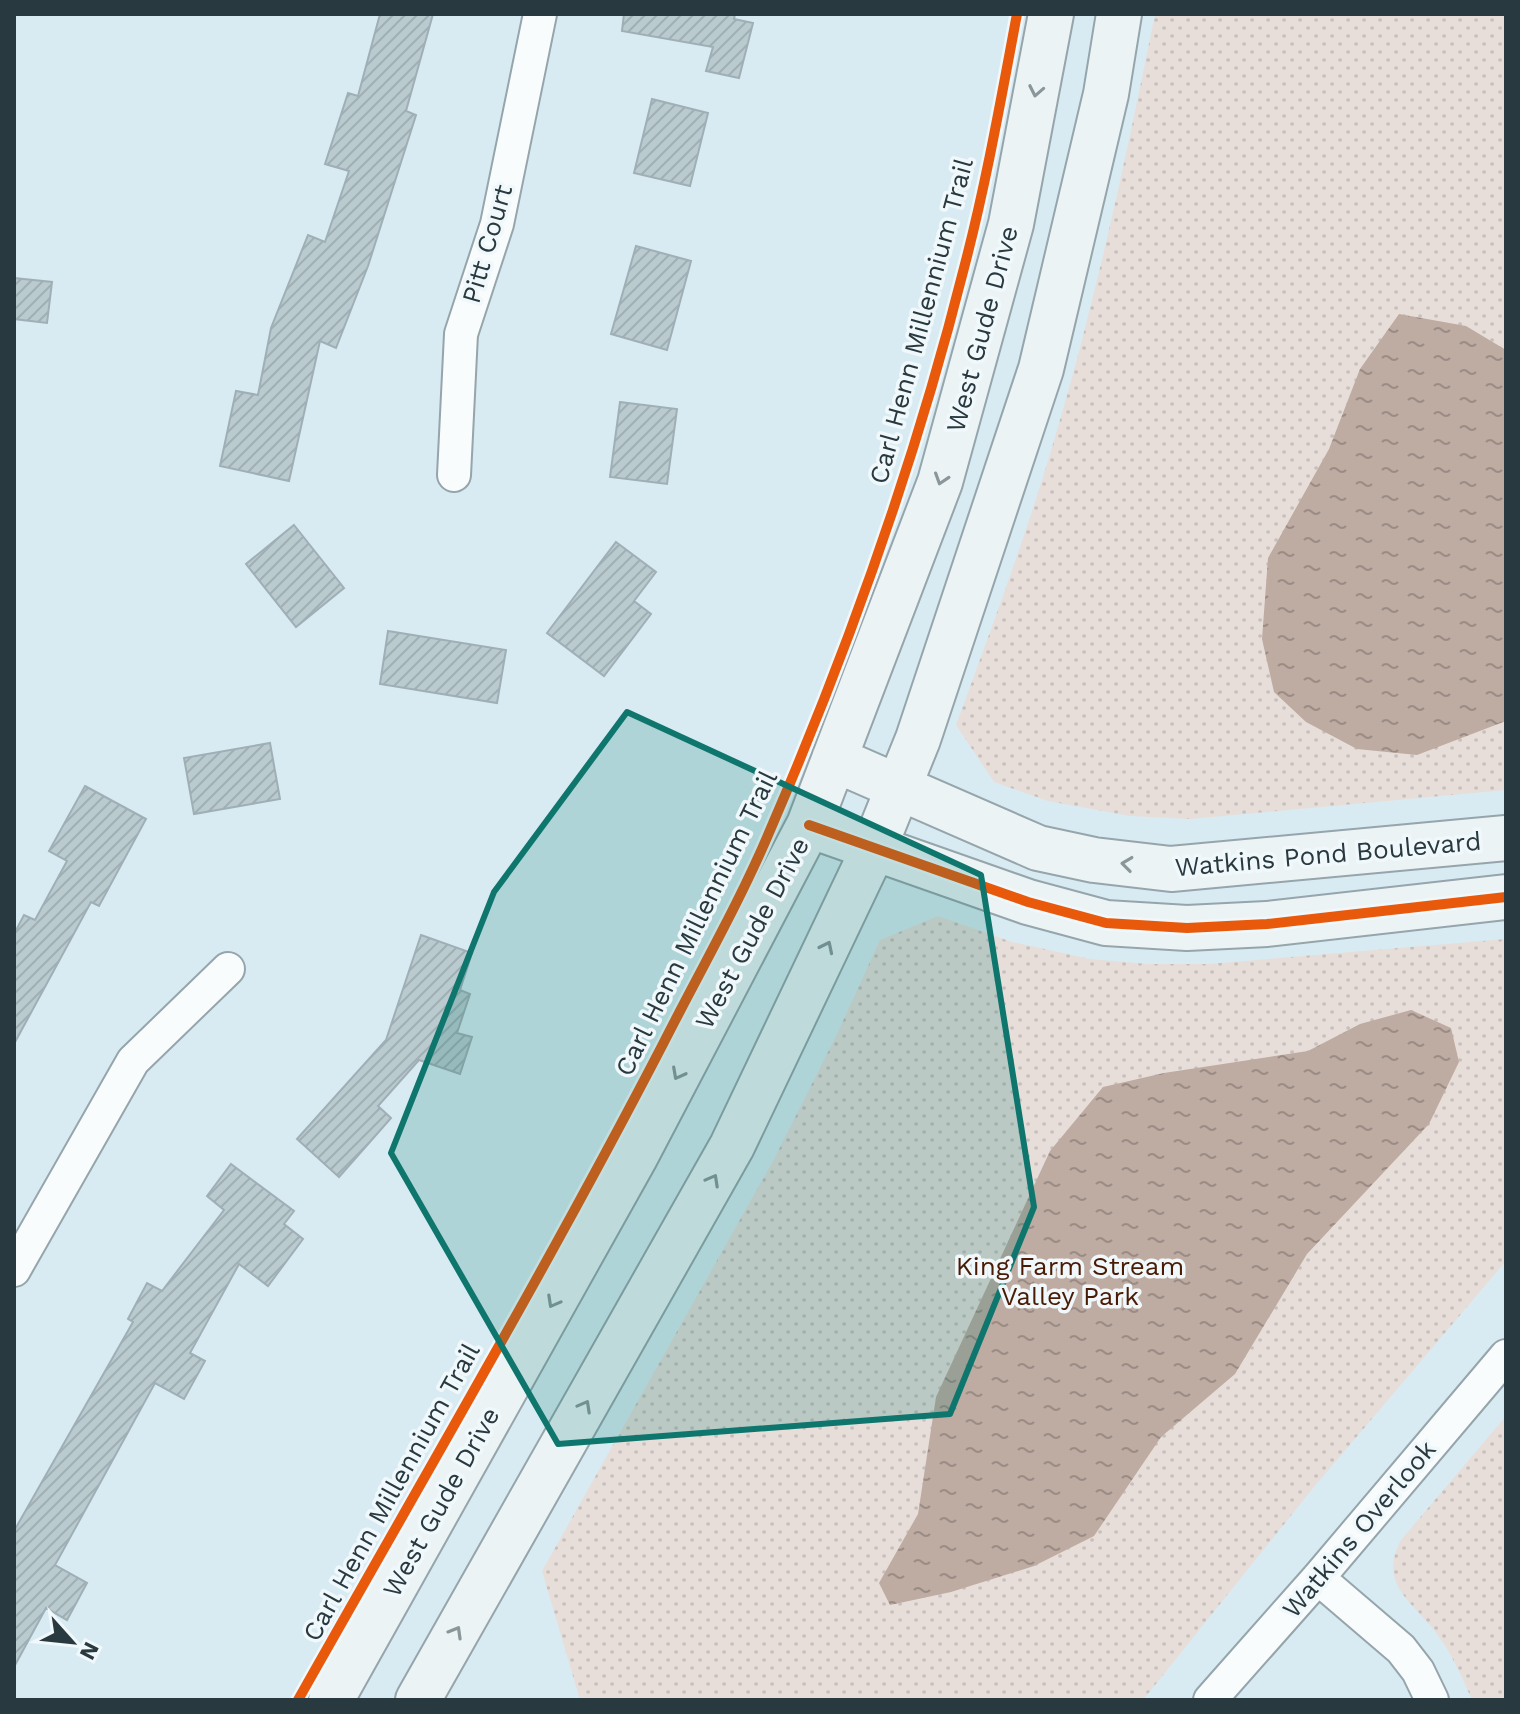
<svg xmlns="http://www.w3.org/2000/svg" width="1520" height="1714" viewBox="0 0 1520 1714" font-family="'Work Sans',sans-serif">
  <style>
    .park { fill: url(#park-dots) }
    .water { fill: url(#water-ripples) }
    .building { fill: url(#building-hatch); stroke: #9fafb5; stroke-width: 2 }
    .lines { fill: none; stroke-linecap: round; stroke-linejoin: round }
    .street-casing { stroke: #95a5ab; stroke-width: 36 }
    .secondary-casing { stroke: #95a5ab; stroke-width: 48 }
    .street { stroke: #f9fcfd; stroke-width: 32 }
    .secondary { stroke: #ebf3f5; stroke-width: 44 }
    .cycleway-casing { stroke: #f0f8fb; stroke-width: 15 }
    .cycleway { stroke: #e8590c; stroke-width: 10 }
    .oneway { stroke: #8a969a }
    .marked { fill: #0f766e; fill-opacity: 0.2; stroke: #0f766e; stroke-width: 6; stroke-linejoin: round }
    .labels { text-anchor: middle; stroke-width: 7; stroke-linejoin: round; paint-order: stroke }
    .street-label { font-size: 26px; fill: #28393f; stroke: #f0f8fb }
    .park-label { font-size: 26px; fill: #4a1b04; stroke: #f0f8fb }
  </style>
  <defs>
    <pattern id="park-dots" width="8" height="8" patternUnits="userSpaceOnUse" patternTransform="scale(2)"><rect width="8" height="8" fill="#e7deda"/><path d="M2 2h.1M6 6h.1" fill="none" stroke="#c6bfbc" stroke-width="1.8" stroke-linecap="round"/></pattern>
    <pattern id="water-ripples" width="26" height="14" patternUnits="userSpaceOnUse" patternTransform="scale(2)"><rect width="26" height="14" fill="#beaba2"/><path d="M2 4q2-2 4 0t4 0M15 11q2-2 4 0t4 0" fill="none" stroke="#9a8c85"/></pattern>
    <pattern id="building-hatch" width="6" height="6" patternUnits="userSpaceOnUse" patternTransform="scale(2)"><rect width="6" height="6" fill="#bacbd0"/><path d="M-1 1l2-2M0 6l6-6M5 7l2-2" fill="none" stroke="#a0afb4"/></pattern>
  </defs>
  <rect width="100%" height="100%" fill="#d8ebf2"/>
  <!-- park -->
  <path class="park" d="M1155 14H1506V790L1190 819 1130 816 1048 801 994 782 956 725C990 632 1025 539 1053 444 1095 303 1126 159 1155 14Z
    M938 916 1012 942 1090 959 1148 964H1208L1506 939V1261L1314 1487 1143 1700H580L542 1571 773 1161 836 1036 880 940Z
    M1506 1416V1700H1472C1462 1677 1452 1654 1437 1634 1413 1601 1377 1585 1401 1540Z"/>
  <!-- water -->
  <path class="water" d="M1399 314 1466 326 1506 350V721L1417 755 1357 749 1306 722 1274 692 1262 639 1268 558 1329 449 1360 369Z
    M1411 1010 1451 1028 1459 1062 1429 1124 1307 1254 1235 1374 1161 1437 1094 1536 1034 1566 951 1592 890 1605 879 1583 918 1514 936 1397 1050 1151 1103 1087 1164 1073 1308 1051 1360 1024Z"/>
  <!-- building -->
  <path class="building" d="M380 14H433L406 111 416 115 368 266 336 348 320 341 289 481 220 466 236 391 258 395 271 328 308 235 325 242 349 171 325 164 348 93 358 96Z
    M624 14H735L734 19 753 23 739 78 706 71 713 47 622 31Z
    M652 99 708 113 690 186 634 173Z
    M636 246 691 261 667 350 611 334Z
    M14 278 52 282 47 323 14 319Z
    M620 402 677 409 667 484 610 477Z
    M294 525 344 588 296 627 246 564Z
    M616 542 656 572 634 601 651 614 604 676 547 633Z
    M388 631 506 650 497 703 380 684Z
    M270 743 280 799 194 814 184 758Z
    M85 786 146 819 99 906 91 902 14 1044V934L24 915 35 920 67 861 49 851Z
    M421 935 472 953 460 990 470 994 457 1033 472 1037 460 1074 419 1060 378 1106 391 1118 339 1177 297 1139 386 1040Z
    M231 1164 294 1211 284 1224 303 1239 268 1286 239 1264 190 1353 205 1361 184 1399 155 1383 55 1565 87 1583 67 1620 46 1608 14 1667V1531L133 1322 128 1319 147 1283 162 1291 224 1210 207 1196Z"/>
  <g class="lines">
    <defs>
      <path id="street" d="M454 475 461 334 497 224 540 14
        M14 1270 133 1061 228 969
        M1318 1578 1401 1649 1418 1671 1432 1700
        M1210 1700 1318 1578 1506 1356"/>
      <path id="secondary" d="M834 759 1038 848 1094 860 1171 869 1506 838
        M809 825 1028 902 1106 923 1187 928 1267 924 1506 897
        M331 1700 635 1157 809 825 940 482 1011 224 1051 14
        M418 1700 732 1146 874 848 918 739 1041 369 1106 94 1119 14"/>
    </defs>
    <!-- street casing -->
    <use href="#street" class="street-casing"/>
    <!-- secondary casing -->
    <use href="#secondary" class="secondary-casing"/>
    <!-- street -->
    <use href="#street" class="street"/>
    <!-- secondary -->
    <use href="#secondary" class="secondary"/>
    <defs>
      <path id="cycleway" d="M809 825 1028 902 1106 923 1187 928 1267 924 1506 897
        M298 1700C421 1482 548 1266 663 1044 699 973 740 902 771 828 849 647 916 459 964 268 986 184 1001 99 1017 14"/>
    </defs>
    <!-- cycleway casing -->
    <use href="#cycleway" class="cycleway-casing"/>
    <!-- cycleway -->
    <use href="#cycleway" class="cycleway"/>
  </g>
  <!-- one-way arrows -->
  <defs><path id="oneway-chevron" d="M-2-3.5L2.5 0L-2 3.5" fill="none" stroke-width="1.6" stroke-linecap="round" stroke-linejoin="round" transform="scale(2)"/></defs>
  <g class="oneway">
    <use href="#oneway-chevron" transform="translate(1036 91) rotate(101)"/>
    <use href="#oneway-chevron" transform="translate(941 479) rotate(108)"/>
    <use href="#oneway-chevron" transform="translate(1127 864) rotate(-173)"/>
    <use href="#oneway-chevron" transform="translate(827 947) rotate(-64)"/>
    <use href="#oneway-chevron" transform="translate(678 1074) rotate(118)"/>
    <use href="#oneway-chevron" transform="translate(713 1180) rotate(-61)"/>
    <use href="#oneway-chevron" transform="translate(553 1302) rotate(119)"/>
    <use href="#oneway-chevron" transform="translate(585 1406) rotate(-61)"/>
    <use href="#oneway-chevron" transform="translate(456 1632) rotate(-60)"/>
  </g>
  <!-- marked area -->
  <path class="marked" d="M627 712 981 875 1034 1207 950 1414 558 1444 391 1153 494 892Z"/>
  <g class="labels">
    <!-- street labels -->
    <g class="street-label">
      <text transform="translate(487 244) rotate(-74)" y="9">Pitt Court</text>
      <text transform="translate(921 321) rotate(-75)" y="9">Carl Henn Millennium Trail</text>
      <text transform="translate(982 329) rotate(-75)" y="9">West Gude Drive</text>
      <text transform="translate(1328 854) rotate(-5)" y="9">Watkins Pond Boulevard</text>
      <text transform="translate(696 923) rotate(-64)" y="9">Carl Henn Millennium Trail</text>
      <text transform="translate(752 933) rotate(-62)" y="9">West Gude Drive</text>
      <text transform="translate(391 1492) rotate(-61)" y="9">Carl Henn Millennium Trail</text>
      <text transform="translate(441 1502) rotate(-61)" y="9">West Gude Drive</text>
      <text transform="translate(1359 1529) rotate(-50)" y="9">Watkins Overlook</text>
    </g>
    <!-- park labels -->
    <g class="park-label">
      <text x="1070" y="1275">King Farm Stream<tspan x="1070" dy="30">Valley Park</tspan></text>
    </g>
  </g>
  <!-- border -->
  <rect width="1520" height="1714" fill="none" stroke="#28393f" stroke-width="32"/>
  <!-- north arrow -->
  <g transform="translate(72 1642) rotate(117)" stroke="#f0f8fb" stroke-width="6" paint-order="stroke">
  <path d="M0-6L14 30L0 20L-14 30Z" fill="#28393f"/>
  <text y="-12" font-size="22" font-weight="bold" text-anchor="middle" fill="#28393f">N</text>
  </g>
</svg>
